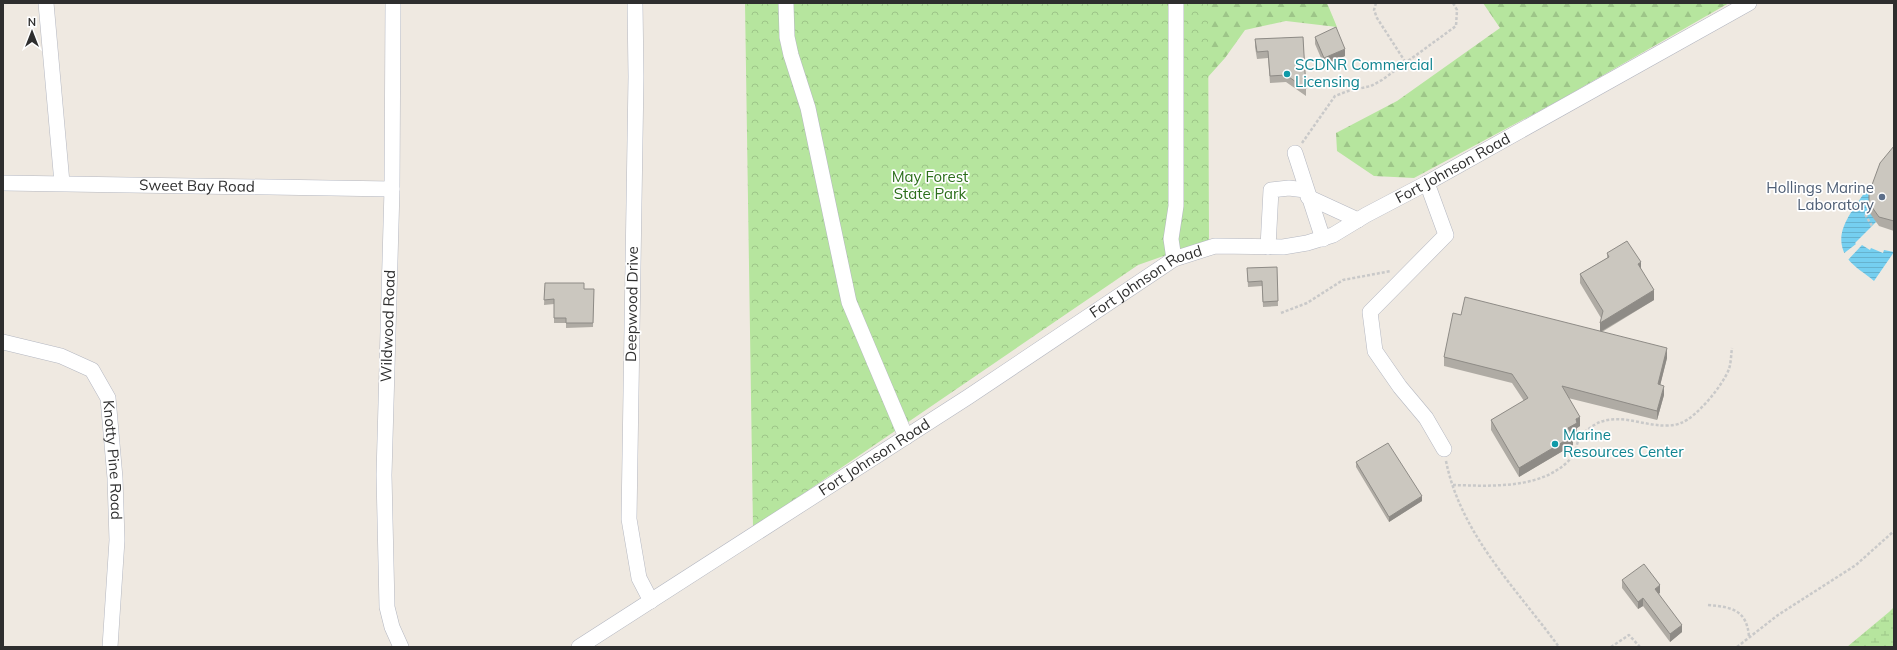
<svg xmlns="http://www.w3.org/2000/svg" width="1897" height="650" viewBox="0 0 1897 650" font-family="Mulish,sans-serif">
  <style>
    .forest { fill: url(#forest-firs) }
    .wetland { fill: url(#wetland-marsh) }
    .park { fill: url(#park-crowns) }
    .water { fill: url(#water-rules) }
    .pier { fill: #efe9e1 }
    .lines { fill: none; stroke-linecap: round; stroke-linejoin: round }
    .minor-casing { stroke: #b4b7c1; stroke-width: 16 }
    .path { stroke: #c9c9c9; stroke-width: 2.5; stroke-dasharray: 3 2; stroke-linecap: butt }
    .minor { stroke: #fff; stroke-width: 15 }
    .wall { fill: #afaba4 }
    .shaded-wall { fill: #8e8b86 }
    .building { fill: #cbc7bf; stroke: #8e8b86 }
    .culture-dot { fill: #0f9aa8; stroke: #fff; stroke-width: 1.5 }
    .service-dot { fill: #5c6f8a; stroke: #fff; stroke-width: 1.5 }
    .labels { text-anchor: middle; stroke-width: 3.5; stroke-linejoin: round; paint-order: stroke }
    .culture-label { font-size: 15px; fill: #0d838f; stroke: #fff; text-anchor: start }
    .street-label { font-size: 15px; fill: #2e2e2e; stroke: #fff }
    .park-label { font-size: 15px; fill: #2c6e1b; stroke: #fff }
    .service-label { font-size: 15px; fill: #4e5e75; stroke: #fff; text-anchor: end }
  </style>
  <defs>
    <pattern id="forest-firs" width="22" height="20" patternUnits="userSpaceOnUse"><rect width="22" height="20" fill="#b6e59e"/><path d="M5 1l3.5 6h-7zM16 11l3.5 6h-7z" fill="#9dc588"/></pattern>
    <pattern id="wetland-marsh" width="20" height="14" patternUnits="userSpaceOnUse"><rect width="20" height="14" fill="#b6e59e"/><path d="M1 5h8M5 5V1M11 12h8M15 12V8" fill="none" stroke="#9dc588"/></pattern>
    <pattern id="park-crowns" width="20" height="18" patternUnits="userSpaceOnUse"><rect width="20" height="18" fill="#b6e59e"/><path d="M2 6a3 3 0 1 1 6 0M12 15a3 3 0 1 1 6 0" fill="none" stroke="#9dc588"/></pattern>
    <pattern id="water-rules" width="6" height="5" patternUnits="userSpaceOnUse"><rect width="6" height="5" fill="#75cff0"/><path d="M0 2.5h6" fill="none" stroke="#66b2ce"/></pattern>
  </defs>
  <rect width="100%" height="100%" fill="#efe9e1"/>
  <!-- forest -->
  <path class="forest" d="M1177 3H1327L1337 27 1286 21 1245 30 1225 58 1199 87Z
    M1483 3H1729L1558 101 1414 178 1374 176 1337 151 1336 133 1397 101 1500 28Z"/>
  <!-- wetland -->
  <path class="wetland" d="M1894 607V647H1847L1889 612Z"/>
  <!-- park -->
  <path class="park" d="M745 3H1208L1209 240 1138 265 753 528Z"/>
  <!-- water -->
  <path class="water" d="M1868 187 1873 188 1894 231V252L1874 281C1866 274 1854 267 1848 259 1829 233 1855 209 1868 187Z"/>
  <!-- pier -->
  <path class="pier" d="M1876 222 1894 229V252L1884 250 1883 253 1871 248 1870 250 1862 245 1847 261 1843 254 1856 244 1855 243Z"/>
  <g class="lines">
    <defs>
      <g id="minor">
        <path d="M46 3 62 183"/>
        <path d="M393 3 392 189 384 475 387 607 392 627 401 647"/>
        <path d="M635 3 636 77 629 519 639 578 651 601"/>
        <path d="M786 3 787 37 791 55 808 108 849 302 906 437"/>
        <path d="M1295 153 1323 239"/>
        <path id="s1" d="M3 183 392 189"/>
        <path d="M1427 183 1446 235 1370 312 1375 351 1400 387 1426 418 1444 449"/>
        <path d="M1308 197 1358 220"/>
        <path d="M1268 247 1271 190 1289 188 1305 190"/>
        <path d="M1174 259 1171 239 1176 206V3"/>
        <path id="s2" d="M3 342 61 356 92 370 108 398 115 478 117 540 110 647"/>
        <path id="s3" d="M579 647 968 397 1174 259 1215 246 1283 247 1307 243 1333 235 1366 215 1427 183 1749 3"/>
      </g>
    </defs>
    <!-- minor casing -->
    <use href="#minor" class="minor-casing"/>
    <!-- path -->
    <path class="path" d="M1376 3 1374 10 1377 18 1406 63
      M1302 143 1335 96 1348 91 1371 86 1382 80 1456 26 1457 10 1453 3
      M1869 212 1865 214 1872 226
      M1281 313 1307 303 1343 280 1391 271
      M1446 461C1461 535 1516 588 1559 647
      M1453 485C1492 486 1545 490 1573 456 1577 452 1576 444 1579 439 1583 432 1593 425 1600 422 1620 415 1637 423 1657 425 1664 426 1674 426 1681 423 1697 417 1723 385 1729 369 1731 363 1731 355 1732 348
      M1708 605C1732 607 1747 610 1749 637
      M1611 647 1629 635 1640 647
      M1737 647 1778 615 1856 565 1894 531"/>
    <!-- minor -->
    <use href="#minor" class="minor"/>
  </g>
  <!-- wall -->
  <path class="wall" d="M1303 37 1306 89V96L1286 82 1270 83 1268 58 1257 59 1255 47V39Z
    M1315 37 1345 56 1324 65 1315 44Z
    M1894 146V231L1879 226 1869 212V193Z
    M1607 253 1641 269 1654 300 1602 332 1667 358 1660 385 1664 395 1657 420 1568 398 1580 426 1577 428V432L1573 435V445L1519 477 1491 430V420L1524 401 1512 383 1444 366V357L1461 315 1600 331 1601 318 1580 283V274L1607 258Z
    M1277 267 1278 306 1263 307 1262 286 1248 287 1247 268Z
    M545 283 584 289H594L593 327 566 328V323H554V304L544 305Z
    M1356 462 1422 501 1389 522 1356 467Z
    M1622 580 1660 593 1658 594 1682 632 1670 642 1643 606 1638 609 1622 588Z"/>
  <!-- shaded-wall -->
  <path class="shaded-wall" d="M1345 49V56L1324 65V58Z
    M1641 262V272L1638 264Z
    M1654 290V300L1600 332V323Z
    M1667 348V358L1658 394V384Z
    M1664 386V395L1657 420V411Z
    M1580 417V426L1577 428V432L1568 437V428L1576 419Z
    M1573 436V445L1519 477V468Z
    M1422 496V501L1389 522V517Z
    M1660 585V593L1655 596V589Z
    M1643 598V606L1638 609V602Z
    M1682 625V632L1670 642V634Z"/>
  <!-- building -->
  <path class="building" d="M1336 27 1345 49 1324 58 1315 37Z
    M1303 37 1306 89 1286 75 1270 76 1268 51 1257 52 1255 39Z
    M1894 146V221L1879 217 1869 203V193L1880 163Z
    M1627 241 1641 262 1638 264 1654 290 1600 323 1603 311 1580 274 1609 257 1607 253Z
    M1277 267 1278 301 1263 302 1262 281 1248 282 1247 268Z
    M545 283H584V289H594L593 323H566V318H554V299L544 300Z
    M1465 297 1667 348 1658 384 1664 386 1657 411 1562 386 1580 417 1576 419 1577 423 1568 428 1573 436 1519 468 1491 420 1528 398 1512 374 1444 357 1453 313 1461 315Z
    M1388 443 1422 496 1389 517 1356 462Z
    M1644 564 1660 585 1655 589 1682 625 1670 634 1643 598 1638 602 1622 580Z"/>
  <!-- markers -->
  <g class="culture-dot">
    <circle cx="1287" cy="74" r="4"/>
    <circle cx="1555" cy="444" r="4"/>
  </g>
  <circle class="service-dot" cx="1882" cy="197" r="4"/>
  <g class="labels">
    <!-- culture labels -->
    <g class="culture-label">
      <text x="1295" y="70">SCDNR Commercial<tspan x="1295" dy="17">Licensing</tspan></text>
      <text x="1563" y="440">Marine<tspan x="1563" dy="17">Resources Center</tspan></text>
    </g>
    <!-- street labels -->
    <g class="street-label">
      <text dy="5" stroke="none"><textPath href="#s3" startOffset="1010">Fort Johnson Road</textPath></text>
      <text dy="5" stroke="none"><textPath href="#s1" startOffset="194">Sweet Bay Road</textPath></text>
      <text dy="5" stroke="none"><textPath href="#s3" startOffset="675">Fort Johnson Road</textPath></text>
      <text transform="translate(632 304) rotate(-89)" y="5">Deepwood Drive</text>
      <text transform="translate(388 326) rotate(-88)" y="5">Wildwood Road</text>
      <text dy="5" stroke="none"><textPath href="#s3" startOffset="351">Fort Johnson Road</textPath></text>
      <text dy="5" stroke="none"><textPath href="#s2" startOffset="188">Knotty Pine Road</textPath></text>
    </g>
    <!-- park labels -->
    <g class="park-label">
      <text x="930" y="182">May Forest<tspan x="930" dy="17">State Park</tspan></text>
    </g>
    <!-- service labels -->
    <g class="service-label">
      <text x="1874" y="193">Hollings Marine<tspan x="1874" dy="17">Laboratory</tspan></text>
    </g>
  </g>
  <!-- border -->
  <rect width="1897" height="650" fill="none" stroke="#2e2e2e" stroke-width="8"/>
  <!-- north arrow -->
  <g transform="translate(32 32)" stroke="#ffffff" stroke-width="3" paint-order="stroke">
  <path d="M0-3L7 15L0 10L-7 15Z" fill="#2e2e2e"/>
  <text y="-6" font-size="11" font-weight="bold" text-anchor="middle" fill="#2e2e2e">N</text>
  </g>
</svg>
